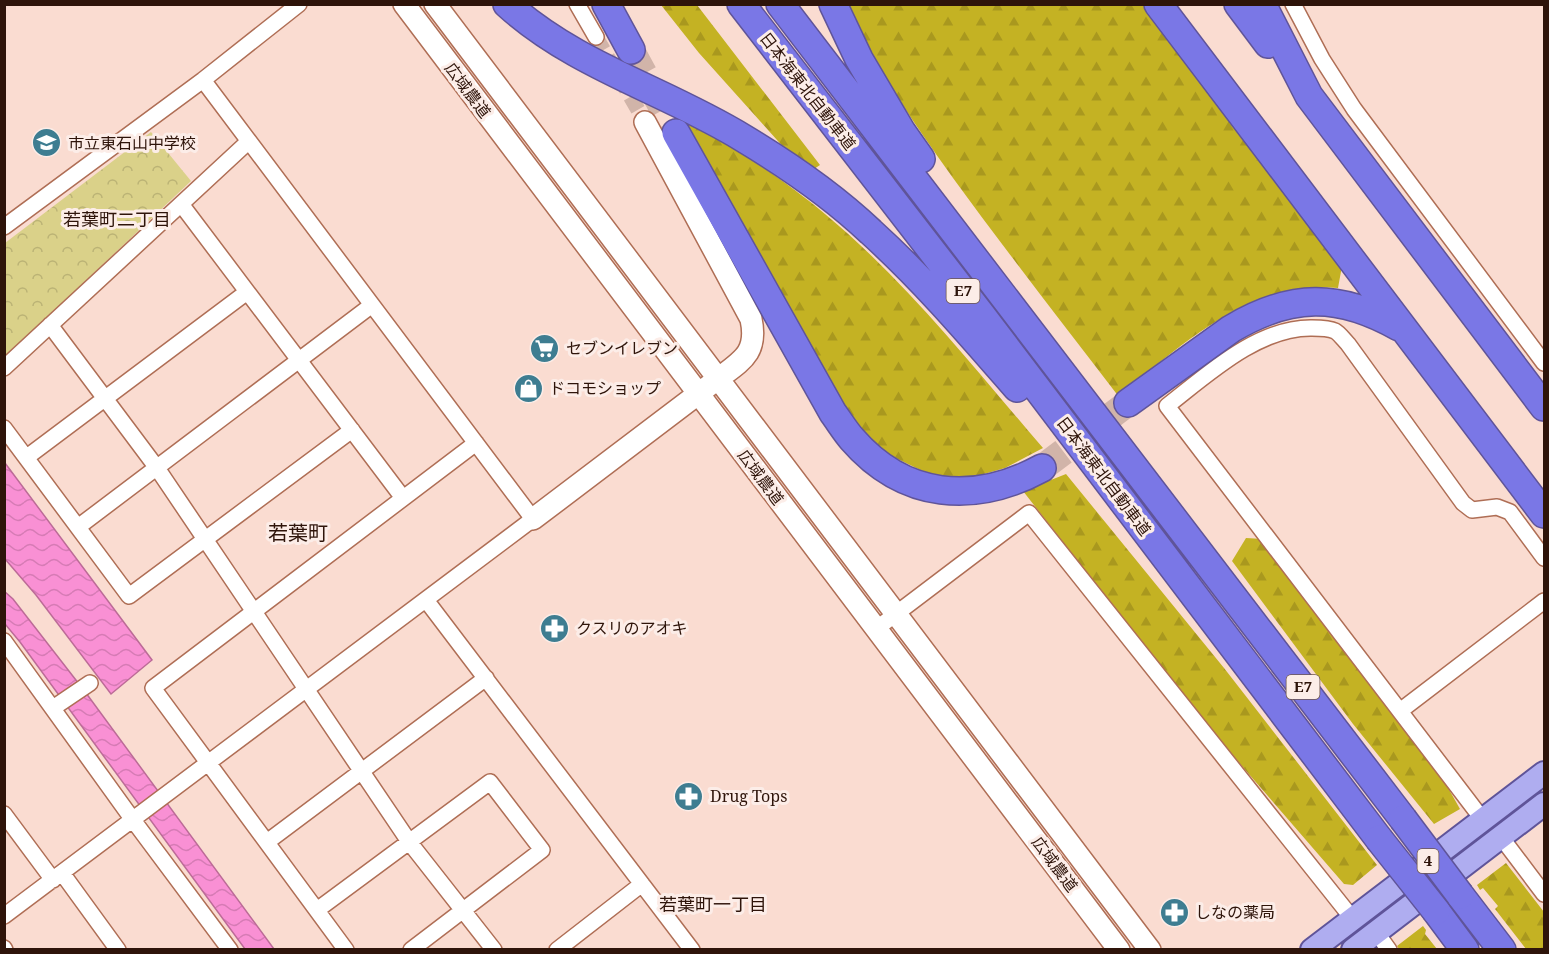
<svg xmlns="http://www.w3.org/2000/svg" width="1549" height="954" viewBox="0 0 1549 954" font-family="'Noto Serif','Noto Sans JP',serif">
  <style>
    .forest { fill: url(#forest-firs) }
    .park { fill: url(#park-crowns) }
    .water { fill: url(#water-waves); stroke: #bc6b97; stroke-width: 1.5 }
    .lines { fill: none; stroke-linecap: round; stroke-linejoin: round }
    .street-tunnel { stroke: #d1b4a9; stroke-width: 15; stroke-dasharray: 15 8; stroke-linecap: butt }
    .highway-tunnel { stroke: #d1b4a9; stroke-width: 27; stroke-dasharray: 27 14; stroke-linecap: butt }
    .street-casing { stroke: #af6e55; stroke-width: 18 }
    .secondary-casing { stroke: #af6e55; stroke-width: 24 }
    .primary-casing { stroke: #5f5499; stroke-width: 26 }
    .highway-casing { stroke: #5f5499; stroke-width: 30 }
    .street { stroke: #fff; stroke-width: 15 }
    .secondary { stroke: #fff; stroke-width: 21 }
    .primary { stroke: #afadf0; stroke-width: 22 }
    .highway { stroke: #7a77e6; stroke-width: 27 }
    .highway-bridge-casing { stroke: #5f5499; stroke-width: 30; stroke-linecap: butt }
    .highway-bridge { stroke: #7a77e6; stroke-width: 27 }
    .labels { text-anchor: middle; stroke-width: 6; stroke-linejoin: round; paint-order: stroke }
    .shield { fill: #fcede8; stroke: #6c554d; stroke-width: 1.5 }
    .shield-label { font-size: 15px; font-weight: bold; fill: #2e140a }
    .street-label { font-size: 16px; fill: #2e140a; stroke: #fcede8 }
    .poi-label { font-size: 16px; fill: #2e140a; stroke: #fcede8; text-anchor: start }
    .neighbourhood-label { font-size: 18px; fill: #2e140a; stroke: #fcede8 }
    .quarter-label { font-size: 20px; fill: #2e140a; stroke: #fcede8 }
  </style>
  <defs>
    <pattern id="forest-firs" width="22" height="20" patternUnits="userSpaceOnUse" patternTransform="scale(1.5)"><rect width="22" height="20" fill="#c4b223"/><path d="M5 1l3.5 6h-7zM16 11l3.5 6h-7z" fill="#a9981e"/></pattern>
    <pattern id="park-crowns" width="20" height="18" patternUnits="userSpaceOnUse" patternTransform="scale(1.5)"><rect width="20" height="18" fill="#dad189"/><path d="M2 6a3 3 0 1 1 6 0M12 15a3 3 0 1 1 6 0" fill="none" stroke="#bbb375"/></pattern>
    <pattern id="water-waves" width="16" height="10" patternUnits="userSpaceOnUse" patternTransform="scale(1.5)"><rect width="16" height="10" fill="#f990d4"/><path d="M0 5q4-4 8 0t8 0" fill="none" stroke="#d67bb5"/></pattern>
  </defs>
  <rect width="100%" height="100%" fill="#fadcd1"/>
  <!-- forest -->
  <path class="forest" d="M661 5H697L820 165 811 171 794 159 699 53Z
    M845 5H1146L1342 266 1338 288C1253 279 1179 345 1119 397 1063 324 1007 252 953 178 913 122 875 67 845 5Z
    M685 119C731 145 785 180 825 214 907 282 974 368 1043 448L1005 468 963 480 937 478 883 452 844 413 704 163Z
    M1066 474 1224 668 1377 865 1353 885 1344 884 1196 713 1023 491Z
    M1246 538 1263 539 1438 770 1460 809 1434 824 1353 724 1232 561Z
    M1506 863 1544 912V949H1526L1495 909 1498 906 1483 888 1480 890 1477 885Z
    M1423 926 1426 930 1425 934 1437 949H1399L1397 946Z"/>
  <!-- park -->
  <path class="park" d="M151 132 191 181 5 357V243Z"/>
  <!-- water -->
  <path class="water" d="M5 463 152 660 111 694 36 595 5 559Z
    M4 591 13 599 86 693 274 949H245L20 642 5 624Z"/>
  <g class="lines">
    <!-- street-tunnel -->
    <path class="street-tunnel" d="M596 37 645 122"/>
    <!-- highway-tunnel -->
    <path class="highway-tunnel" d="M631 50 676 133
      M1042 468 1128 403"/>
    <defs>
      <path id="street" d="M577 4 596 37
        M1293 4 1322 59 1354 109 1544 363
        M181 204 403 498
        M4 227 203 80 299 4
        M50 325 157 468 410 843 494 950
        M4 368 249 141
        M4 428 129 596 352 430
        M27 457 247 292
        M78 527 372 305
        M426 600 692 950
        M876 629 1029 513 1352 918
        M4 641 133 820 230 950
        M53 708 90 683
        M1400 711 1544 601
        M4 814 53 880
        M1483 820 1167 406C1207 375 1258 327 1312 328 1318 328 1329 328 1335 331 1339 333 1344 340 1348 344L1463 503 1472 510 1497 507 1510 512 1544 558
        M1501 837 1544 894
        M267 842 486 678
        M62 873 118 950
        M317 910 490 782 542 850 411 950
        M4 916 533 519 203 80
        M1376 932 1389 950
        M4 948 5 950
        M346 950 153 688 476 443
        M557 950 642 884"/>
      <path id="secondary" d="M404 4 1119 950
        M435 4 1150 950
        M533 519 719 378C743 360 758 352 751 319L645 122"/>
      <path id="primary" d="M1312 950 1544 773
        M1353 950 1544 804"/>
      <path id="highway" d="M507 4C575 66 667 91 743 138 788 165 833 196 871 232 924 280 970 334 1017 388
        M606 4 631 50
        M741 4 983 317 1379 839
        M780 4 1403 819
        M833 4 859 59 902 132 921 159
        M1158 4 1544 514
        M1238 4 1268 44
        M1262 4 1309 96 1544 407
        M676 133 833 413C839 421 845 431 852 439 904 499 974 505 1042 468
        M1128 403 1231 329C1291 293 1339 293 1399 327
        M1460 895 1502 950
        M1436 911 1465 950"/>
    </defs>
    <!-- street casing -->
    <use href="#street" class="street-casing"/>
    <!-- secondary casing -->
    <use href="#secondary" class="secondary-casing"/>
    <!-- primary casing -->
    <use href="#primary" class="primary-casing"/>
    <!-- highway casing -->
    <use href="#highway" class="highway-casing"/>
    <!-- street -->
    <use href="#street" class="street"/>
    <!-- secondary -->
    <use href="#secondary" class="secondary"/>
    <!-- primary -->
    <use href="#primary" class="primary"/>
    <!-- highway -->
    <use href="#highway" class="highway"/>
    <defs>
      <path id="highway-bridge" d="M1403 819 1460 895
        M1379 839 1436 911"/>
    </defs>
    <!-- highway-bridge casing -->
    <use href="#highway-bridge" class="highway-bridge-casing"/>
    <!-- highway-bridge -->
    <use href="#highway-bridge" class="highway-bridge"/>
  </g>
  <!-- icons -->
  <defs>
    <symbol id="school-disc" viewBox="-11 -11 22 22"><circle r="9.5" fill="#3e7d91" stroke="#fcede8"/><path d="M0-5L7-2L0 1L-7-2ZM-4 1L0 2.5L4 1V4Q0 6-4 4Z" fill="#fff"/></symbol>
    <symbol id="supermarket-disc" viewBox="-11 -11 22 22"><circle r="9.5" fill="#3e7d91" stroke="#fcede8"/><path d="M-6-5.5h2.5l.6 2H6L4.5 2H-2.5L-4.4-4H-6ZM-1.5 3.2a1.3 1.3 0 1 0 .1 0ZM3 3.2a1.3 1.3 0 1 0 .1 0Z" fill="#fff"/></symbol>
    <symbol id="shop-disc" viewBox="-11 -11 22 22"><circle r="9.5" fill="#3e7d91" stroke="#fcede8"/><path d="M-5-2.5h2.3a2.7 3.5 0 0 1 5.4 0H5L5.5 6h-11ZM-1.5-2.5h3a1.5 2.3 0 0 0-3 0Z" fill="#fff"/></symbol>
    <symbol id="pharmacy-disc" viewBox="-11 -11 22 22"><circle r="9.5" fill="#3e7d91" stroke="#fcede8"/><path d="M-2-6h4v4h4v4h-4v4h-4v-4h-4v-4h4Z" fill="#fff"/></symbol>
  </defs>
  <g fill-rule="evenodd">
    <use href="#school-disc" x="30" y="126" width="33" height="33"/>
    <use href="#supermarket-disc" x="528" y="332" width="33" height="33"/>
    <use href="#shop-disc" x="512" y="372" width="33" height="33"/>
    <use href="#pharmacy-disc" x="538" y="612" width="33" height="33"/>
    <use href="#pharmacy-disc" x="672" y="780" width="33" height="33"/>
    <use href="#pharmacy-disc" x="1158" y="896" width="33" height="33"/>
  </g>
  <g class="labels">
    <!-- shield labels -->
    <g class="shield">
      <rect x="946.5" y="279" width="33" height="24" rx="4.5"/>
      <rect x="1286.5" y="675" width="33" height="24" rx="4.5"/>
      <rect x="1417.5" y="849" width="21" height="24" rx="4.5"/>
    </g>
    <g class="shield-label">
      <text x="963" y="296">E7</text>
      <text x="1303" y="692">E7</text>
      <text x="1428" y="866">4</text>
    </g>
    <!-- street labels -->
    <g class="street-label">
      <text transform="translate(468 90) rotate(53)" y="6">広域農道</text>
      <text transform="translate(808 91) rotate(52)" y="6">日本海東北自動車道</text>
      <text transform="translate(1104 476) rotate(53)" y="6">日本海東北自動車道</text>
      <text transform="translate(761 477) rotate(53)" y="6">広域農道</text>
      <text transform="translate(1055 864) rotate(53)" y="6">広域農道</text>
    </g>
    <!-- poi labels -->
    <g class="poi-label">
      <text x="68" y="149">市立東石山中学校</text>
      <text x="566" y="354">セブンイレブン</text>
      <text x="549" y="394">ドコモショップ</text>
      <text x="576" y="634">クスリのアオキ</text>
      <text x="710" y="802">Drug Tops</text>
      <text x="1195" y="918">しなの薬局</text>
    </g>
    <!-- neighbourhood labels -->
    <g class="neighbourhood-label">
      <text x="117" y="226">若葉町二丁目</text>
      <text x="713" y="911">若葉町一丁目</text>
    </g>
    <!-- quarter labels -->
    <g class="quarter-label">
      <text x="298" y="540">若葉町</text>
    </g>
  </g>
  <!-- border -->
  <rect width="1549" height="954" fill="none" stroke="#2e140a" stroke-width="12"/>
</svg>
